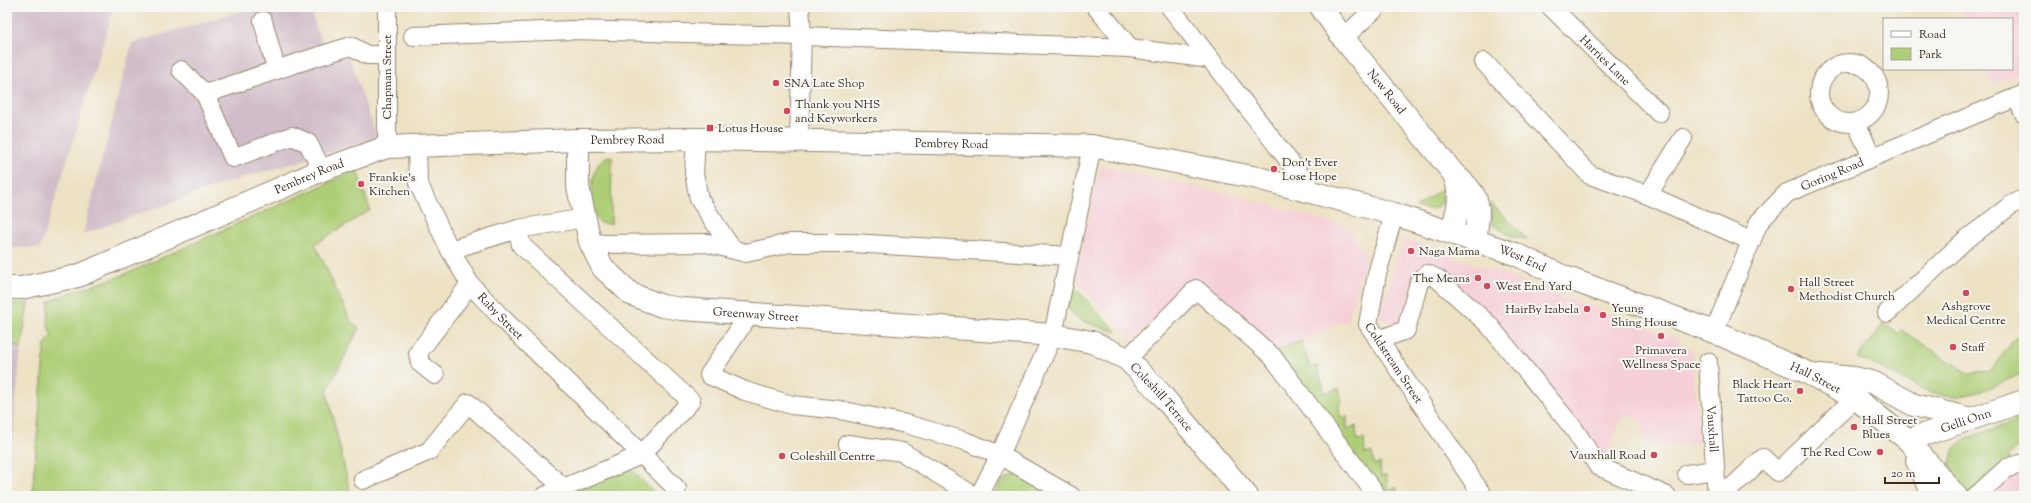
<svg xmlns="http://www.w3.org/2000/svg" width="2031" height="503" viewBox="0 0 2031 503" font-family="'Sorts Mill Goudy',serif">
  <style>
    .built { fill: #f6cfd7 }
    .industrial { fill: #d1bdc9 }
    .green { fill: #adce76; stroke: #747c4a }
    .lines { fill: none; stroke-linecap: round; stroke-linejoin: round }
    .minor-casing { stroke: #948671; stroke-width: 20 }
    .major-casing { stroke: #948671; stroke-width: 24 }
    .minor { stroke: #fff; stroke-width: 18 }
    .major { stroke: #fff; stroke-width: 22 }
    .poi-dot { fill: #d1495b; stroke: #f6f6f2; stroke-width: 1.5 }
    .labels { text-anchor: middle; stroke-width: 4; stroke-linejoin: round; paint-order: stroke }
    .street-label { font-size: 12px; fill: #3b2a1e; stroke: #f6f6f2 }
    .poi-label { font-size: 12px; fill: #3b2a1e; stroke: #f6f6f2; text-anchor: start }
  </style>
  <rect width="100%" height="100%" fill="#f6f6f2"/>
  <filter id="ink" filterUnits="userSpaceOnUse"><feTurbulence type="fractalNoise" baseFrequency=".025" numOctaves="2"/><feDisplacementMap in="SourceGraphic" scale="8" xChannelSelector="R" yChannelSelector="G"/><feConvolveMatrix kernelMatrix="1 2 1 2 8 2 1 2 1" color-interpolation-filters="sRGB"/></filter>
  <filter id="wash" filterUnits="userSpaceOnUse"><feTurbulence type="fractalNoise" baseFrequency=".012" numOctaves="4" result="noise"/><feDisplacementMap in="SourceGraphic" scale="16" xChannelSelector="R" yChannelSelector="G"/><feGaussianBlur stdDeviation="0.9" result="paint"/><feColorMatrix in="noise" values="0 0 0 0 0 0 0 0 0 0 0 0 0 0 0 0 0 1.4 0 .05"/><feComposite in="paint" operator="in"/></filter>
  <g filter="url(#wash)">
    <rect width="100%" height="100%" fill="#ede2c4"/>
    <!-- built -->
    <path class="built" d="M1959 7H2024V71L1992 84 1986 69H2012V19H1964Z
      M1100 166 1230 194 1347 227 1366 257 1347 323 1339 322 1320 334 1275 352 1197 282 1133 340 1075 279Z
      M1403 239 1451 253 1455 258 1514 278 1681 340 1679 344 1691 348 1700 442 1660 447 1646 443 1642 421 1623 414 1603 464 1578 425 1425 270 1403 326 1379 319Z
      M2021 470 2024 473V496H1976Z"/>
    <!-- industrial -->
    <path class="industrial" d="M7 7H114L40 248H7Z
      M257 7H309L328 60 348 54 377 138 223 184 83 234 132 43Z
      M7 342 21 348 7 496Z"/>
    <!-- green -->
    <path class="green" d="M609 156 612 157 611 224 600 223C588 209 588 161 609 156Z
      M357 170 370 210 315 244 351 322 359 328 327 391 349 488 353 496H32L45 344 52 336 48 326 49 302 66 294 121 276Z
      M1442 189 1443 202C1435 211 1427 210 1416 207Z
      M1491 203 1528 240 1510 235 1493 225 1491 218Z
      M1077 290 1117 332C1099 326 1054 319 1072 291Z
      M28 303 21 348 7 342V304Z
      M1883 324 1898 333 1901 330 1969 374 1990 371 2016 337 2024 346V373C2003 381 1980 395 1957 396 1921 397 1891 368 1857 358Z
      M1301 341 1310 368 1317 366 1325 393 1339 388 1342 403 1339 404 1340 418 1347 416V429L1356 426 1357 440 1364 439 1365 454 1372 452 1374 465 1380 463 1381 476 1386 475 1388 489 1396 487 1398 496H1385L1275 352Z
      M2024 418V441L2007 457 2015 465 1976 496H1956L1950 476V462L1954 449 1965 439Z
      M619 469 633 471 658 496H558Z
      M1018 470 1058 496H998L995 492 1002 480 1015 475Z"/>
  </g>
  <g filter="url(#ink)">
    <g class="lines">
      <defs>
        <g id="minor">
          <path d="M1096 7 1130 48"/>
          <path d="M1170 7 1313 192"/>
          <path id="s1" d="M1551 7 1659 113"/>
          <path d="M263 21 276 69"/>
          <path d="M413 36 573 30 802 36 1130 48 1210 59"/>
          <path d="M1343 38 1377 7"/>
          <path d="M1484 62 1590 175 1648 195 1751 241"/>
          <circle cx="1849" cy="93" r="30"/>
          <path d="M181 70 205 94"/>
          <path d="M2017 97 2024 114"/>
          <path d="M1856 123 1872 157"/>
          <path d="M696 139 694 173 699 199 732 249"/>
          <path d="M799 140 802 36 800 7"/>
          <path id="s2" d="M417 145 418 183 450 250 470 284 500 316 677 489"/>
          <path d="M387 147V7"/>
          <path d="M322 170 308 143 292 136 233 158 205 94 294 64 351 46 367 55H387"/>
          <path d="M1648 195 1683 138"/>
          <path id="s3" d="M1394 214 1377 274 1368 324 1483 496"/>
          <path d="M518 229 521 245 691 401 641 455 545 496"/>
          <path d="M590 242 604 244 707 243 746 253 790 243H852L1069 256"/>
          <path d="M450 250 518 229 585 218"/>
          <path d="M750 313 709 375 745 391 792 405 840 410 906 424 965 441 1000 455 1071 496"/>
          <path d="M1887 313 1963 242 2011 205 2024 199"/>
          <path id="s4" d="M1714 332 1759 222 1787 193 2024 94"/>
          <path d="M1378 340 1406 330 1419 282 1427 274 1438 279 1488 324 1574 429 1598 466 1667 496"/>
          <path d="M1127 359 1196 289 1272 356 1377 496"/>
          <path id="s5" d="M1708 362 1717 496"/>
          <path d="M435 375 420 363 418 353 470 284"/>
          <path d="M848 444 902 452 974 496"/>
          <path d="M1687 474 1715 470"/>
          <path d="M363 480 429 451 468 403 564 488"/>
          <path d="M1717 489 1731 488 1763 458 1778 472 1855 398"/>
          <path d="M979 496 1000 455 1053 335 1092 146"/>
          <path d="M1976 496 2007 468 2024 463"/>
        </g>
        <g id="major">
          <path id="s6" d="M1321 7 1343 38 1454 174C1482 198 1480 205 1475 240"/>
          <path id="s7" d="M578 140V187L590 242 603 268 631 294 662 306 682 309 1053 335 1092 342 1127 359 1160 393 1247 496"/>
          <path d="M1451 233C1458 209 1463 199 1454 174"/>
          <path id="s8" d="M7 288H21L78 276 322 170 387 147 578 140 696 139 1092 146 1258 178 1394 214 1515 254 1562 276 1714 332 1808 373 1855 398 1908 440 1956 496"/>
          <path d="M1820 375 1854 378 1874 383 1914 405 1971 419"/>
          <path id="s9" d="M1908 440 2024 401"/>
          <path d="M1917 461 1934 496"/>
        </g>
      </defs>
      <!-- minor casing -->
      <use href="#minor" class="minor-casing"/>
      <!-- major casing -->
      <use href="#major" class="major-casing"/>
      <!-- minor -->
      <use href="#minor" class="minor"/>
      <!-- major -->
      <use href="#major" class="major"/>
    </g>
  </g>
  <!-- markers -->
  <g class="poi-dot">
    <circle cx="776" cy="83" r="4"/>
    <circle cx="787" cy="111" r="4"/>
    <rect x="706" y="124" width="8" height="8" rx="2"/>
    <circle cx="1274" cy="169" r="4"/>
    <circle cx="361" cy="184" r="4"/>
    <circle cx="1411" cy="251" r="4"/>
    <circle cx="1478" cy="278" r="4"/>
    <circle cx="1487" cy="286" r="4"/>
    <circle cx="1791" cy="289" r="4"/>
    <circle cx="1966" cy="293" r="4"/>
    <circle cx="1587" cy="309" r="4"/>
    <circle cx="1603" cy="315" r="4"/>
    <circle cx="1661" cy="336" r="4"/>
    <circle cx="1953" cy="347" r="4"/>
    <circle cx="1800" cy="391" r="4"/>
    <circle cx="1854" cy="427" r="4"/>
    <circle cx="1880" cy="452" r="4"/>
    <circle cx="1654" cy="455" r="4"/>
    <circle cx="782" cy="456" r="4"/>
  </g>
  <g class="labels">
    <!-- street labels -->
    <g class="street-label">
      <text dy="4" stroke="none"><textPath href="#s1" startOffset="76">Harries Lane</textPath></text>
      <text transform="translate(387 77) rotate(-90)" y="4">Chapman Street</text>
      <text dy="4" stroke="none"><textPath href="#s6" startOffset="107">New Road</textPath></text>
      <text dy="4" stroke="none"><textPath href="#s8" startOffset="648">Pembrey Road</textPath></text>
      <text dy="4" stroke="none"><textPath href="#s8" startOffset="972">Pembrey Road</textPath></text>
      <text dy="4" stroke="none"><textPath href="#s4" startOffset="208">Goring Road</textPath></text>
      <text dy="4" stroke="none"><textPath href="#s8" startOffset="324">Pembrey Road</textPath></text>
      <text dy="4" stroke="none"><textPath href="#s8" startOffset="1558">West End</textPath></text>
      <text dy="4" stroke="none"><textPath href="#s7" startOffset="298">Greenway Street</textPath></text>
      <text dy="4" stroke="none"><textPath href="#s2" startOffset="196">Raby Street</textPath></text>
      <text dy="4" stroke="none"><textPath href="#s3" startOffset="160">Coldstream Street</textPath></text>
      <text dy="4" stroke="none"><textPath href="#s8" startOffset="1875">Hall Street</textPath></text>
      <text dy="4" stroke="none"><textPath href="#s7" startOffset="726">Coleshill Terrace</textPath></text>
      <text dy="4" stroke="none"><textPath href="#s9" startOffset="61">Gelli Onn</textPath></text>
      <text dy="4" stroke="none"><textPath href="#s5" startOffset="67">Vauxhall</textPath></text>
    </g>
    <!-- poi labels -->
    <g class="poi-label">
      <text x="784" y="87">SNA Late Shop</text>
      <text x="795" y="108">Thank you NHS<tspan x="795" dy="14">and Keyworkers</tspan></text>
      <text x="718" y="132">Lotus House</text>
      <text x="1282" y="166">Don't Ever<tspan x="1282" dy="14">Lose Hope</tspan></text>
      <text x="369" y="181">Frankie's<tspan x="369" dy="14">Kitchen</tspan></text>
      <text x="1419" y="255">Naga Mama</text>
      <text x="1470" y="282" text-anchor="end">The Means</text>
      <text x="1799" y="286">Hall Street<tspan x="1799" dy="14">Methodist Church</tspan></text>
      <text x="1495" y="290">West End Yard</text>
      <text x="1966" y="310" text-anchor="middle">Ashgrove<tspan x="1966" dy="14">Medical Centre</tspan></text>
      <text x="1611" y="312">Yeung<tspan x="1611" dy="14">Shing House</tspan></text>
      <text x="1579" y="313" text-anchor="end">HairBy Izabela</text>
      <text x="1961" y="351">Staff</text>
      <text x="1661" y="354" text-anchor="middle">Primavera<tspan x="1661" dy="14">Wellness Space</tspan></text>
      <text x="1792" y="388" text-anchor="end">Black Heart<tspan x="1792" dy="14">Tattoo Co.</tspan></text>
      <text x="1862" y="424">Hall Street<tspan x="1862" dy="14">Blues</tspan></text>
      <text x="1872" y="456" text-anchor="end">The Red Cow</text>
      <text x="1646" y="459" text-anchor="end">Vauxhall Road</text>
      <text x="790" y="460">Coleshill Centre</text>
    </g>
  </g>
  <!-- margin -->
  <rect width="2031" height="503" fill="none" stroke="#f6f6f2" stroke-width="24"/>
  <!-- legend -->
  <rect x="1883" y="18" width="130" height="52" fill="#f6f6f2" stroke="#aba49d"/>
  <rect x="1891" y="31" width="20" height="6" fill="#ffffff" stroke="#aba49d"/>
  <text x="1919" y="38" font-size="12" fill="#3b2a1e">Road</text>
  <rect x="1891" y="48" width="20" height="12" fill="#adce76" stroke="#aba49d"/>
  <text x="1919" y="58" font-size="12" fill="#3b2a1e">Park</text>
  <!-- scale -->
  <path d="M1885 477v6h54v-6" fill="none" stroke="#3b2a1e" stroke-width="2"/>
  <text x="1891" y="477" font-size="12" fill="#3b2a1e" stroke="#f6f6f2" stroke-width="3" paint-order="stroke">20 m</text>
</svg>
